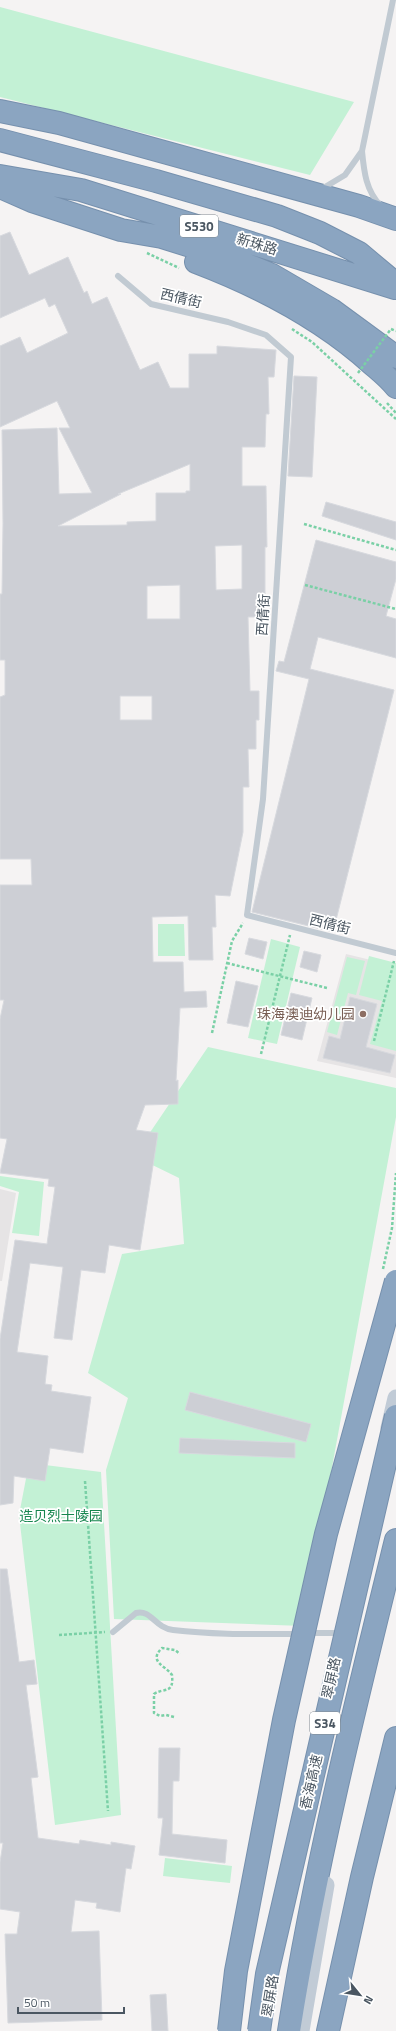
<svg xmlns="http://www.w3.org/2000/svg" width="396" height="2031" viewBox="0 0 396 2031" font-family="'Titillium Web','Noto Sans SC',sans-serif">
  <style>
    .education { fill: #e6e4e5 }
    .green { fill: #c3f1d5 }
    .building { fill: #cdcfd5; stroke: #d7d9de; fill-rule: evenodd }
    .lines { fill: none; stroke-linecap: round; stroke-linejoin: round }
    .highway-casing { stroke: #7690ad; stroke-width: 24 }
    .path { stroke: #7ad0a6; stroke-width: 2.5; stroke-dasharray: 3 2; stroke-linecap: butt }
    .lane { stroke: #c1cad2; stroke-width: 6 }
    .secondary { stroke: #c1cbd6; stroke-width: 17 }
    .highway { stroke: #8ba5c1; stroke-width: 22 }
    .highway-bridge-casing { stroke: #7690ad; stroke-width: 24; stroke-linecap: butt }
    .path-bridge { stroke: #7ad0a6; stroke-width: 2.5; stroke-dasharray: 3 2; stroke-linecap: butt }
    .highway-bridge { stroke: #8ba5c1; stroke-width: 22 }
    .education-dot { fill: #8d6e63; stroke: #fff; stroke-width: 1.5 }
    .labels { text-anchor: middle; stroke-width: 3.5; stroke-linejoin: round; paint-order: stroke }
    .shield { fill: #fff; stroke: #808990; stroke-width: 1 }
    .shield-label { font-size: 13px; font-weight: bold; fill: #4a5661 }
    .street-label { font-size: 14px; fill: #4a5661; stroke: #fff }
    .education-label { font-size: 14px; fill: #785e54; stroke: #fff; text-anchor: end }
    .park-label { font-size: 14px; fill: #17864f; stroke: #fff }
  </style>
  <rect width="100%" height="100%" fill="#f5f3f3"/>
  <!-- education -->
  <path class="education" d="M346 954 396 966V1078L317 1061Z
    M0 1189 16 1193 2 1281H0Z"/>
  <!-- green -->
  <path class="green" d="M0 7 354 102 310 175 0 97Z
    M158 924H184L185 956H158Z
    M271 939 300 947 277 1044 248 1038Z
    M369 956 396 963V1051L370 1044 382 1001 359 995Z
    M347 957 365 961 356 995 348 993 337 1035 327 1032Z
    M208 1047 396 1088V1117L303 1626 114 1619 106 1470 128 1398 88 1373 122 1254 184 1244 179 1178 134 1156Z
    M0 1176 44 1182 39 1236 12 1233 19 1192 0 1186Z
    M29 1463 101 1472 121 1815 55 1825 19 1515Z
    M165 1858 232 1866 230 1883 163 1876Z"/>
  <!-- building -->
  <path class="building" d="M10 232 29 275 68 257 84 293 87 291 92 304 107 297 140 370 158 362 170 388H189V354H217V346L276 350 274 377H268L269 414H266L265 447H242V486H266L267 547H265V617H248L250 691H259V720H256V749H248L249 787H243V832L230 896 215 895 216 927H212L213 960H189L188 916 152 917 153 962H183L184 992 206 991 207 1007 180 1008 176 1081 178 1080V1104L145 1105 136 1130 158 1133 140 1250 109 1245 105 1273 81 1270 72 1340 54 1338 63 1267 30 1263 17 1352 48 1356 45 1384 52 1385 51 1391 91 1397 83 1453 50 1448 45 1481 14 1476 13 1503 0 1505V1339L15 1240 47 1244 55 1187 48 1186 49 1179 0 1173 7 1139 0 1138V1019L4 1000H0V885H32L31 859H0V697L5 695V660H0V594H2L3 524 2 430 57 428 59 494 92 493 59 428H70L57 401 0 427V346L20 337 27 353 68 333 55 304 49 307 45 298 0 318V236ZM190 464V491H186V493H156V521L127 522V525L58 526 121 494H118ZM242 545V589L216 590 215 546ZM180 585V619H147V586ZM120 696H152V720H120Z
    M294 376 317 377 312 477 288 476Z
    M326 502 396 522V540L322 516Z
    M316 540 396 562V579L386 616 396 619V658L318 637 310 669 394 690 333 932 252 912 309 679 276 671 279 661 284 662Z
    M249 938 267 942 263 959 245 954Z
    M304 951 321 955 317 972 300 967Z
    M236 981 258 986 248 1027 227 1023Z
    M291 993 312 998 302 1040 281 1035Z
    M350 997 377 1004 366 1047 395 1055 390 1073 323 1058 329 1036 340 1039Z
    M190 1392 311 1424 306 1442 185 1410Z
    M180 1438 295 1443V1458L179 1453Z
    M0 1569H7L19 1662 34 1660 37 1684 26 1685 38 1777 31 1778 38 1838 79 1844 80 1840 111 1845V1842L135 1846 131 1869 126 1868 120 1912 96 1908 97 1903 75 1900 71 1932 99 1931 102 2020 8 2023 5 1934H17L20 1912 0 1909V1862L3 1843H0Z
    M159 1748H180L179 1781H173L172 1834 227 1840 225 1863 159 1855 163 1818H158Z
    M166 1994 168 2031H152L150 1995Z"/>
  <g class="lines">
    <defs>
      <path id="highway" d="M0 111 59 123 359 206 396 219
        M0 140 156 181 277 216 320 233 359 253 396 284
        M0 176 81 190 395 288
        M0 187 32 201 121 230 162 237 235 260 272 275 332 310 396 357
        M196 262C259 286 321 318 372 364 380 371 389 378 396 387
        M289 2031C315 1866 356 1702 396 1540
        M328 2031 362 1877 396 1738"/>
    </defs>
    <!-- highway casing -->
    <use href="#highway" class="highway-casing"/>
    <!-- path -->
    <path class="path" d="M147 253 179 268
      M292 329 312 342 396 419
      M391 329 396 331
      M387 403 396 413
      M304 524 396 550
      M305 585 396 609
      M227 963 327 988
      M212 1033 232 941 243 923
      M374 1041 394 961
      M261 1054 290 935
      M383 1269 392 1228 396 1173
      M85 1481 108 1811
      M59 1635 105 1632
      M174 1717 166 1715 160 1716 154 1713V1694C164 1687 174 1695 172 1675 165 1665 148 1662 162 1648L175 1650 180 1654"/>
    <!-- lane -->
    <path class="lane" d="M320 190 345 175 362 151
      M381 206C366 191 364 172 362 151L393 0
      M118 276 151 304 228 322 266 335 291 357 263 799 247 915 396 953
      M113 1632 136 1613C151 1609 155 1628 173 1630 215 1635 257 1634 299 1634
      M308 1633H341"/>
    <!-- secondary -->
    <path class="secondary" d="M389 1428 396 1398
      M301 2031 326 1885"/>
    <!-- highway -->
    <use href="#highway" class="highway"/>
    <defs>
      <path id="highway-bridge" d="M229 2031 236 1971 284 1720 326 1534 396 1281
        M259 2031 267 1974 396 1416"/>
    </defs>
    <!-- highway-bridge casing -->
    <use href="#highway-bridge" class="highway-bridge-casing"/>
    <!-- path-bridge -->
    <path class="path-bridge" d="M358 373 391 329"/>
    <!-- highway-bridge -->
    <use href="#highway-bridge" class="highway-bridge"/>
  </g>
  <!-- markers -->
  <circle class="education-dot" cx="363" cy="1014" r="4"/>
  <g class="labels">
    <!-- shield labels -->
    <g class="shield">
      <rect x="180" y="215" width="38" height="22" rx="3"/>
      <rect x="310" y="1712" width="30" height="22" rx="3"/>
    </g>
    <g class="shield-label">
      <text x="199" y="231">S530</text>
      <text x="325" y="1728">S34</text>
    </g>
    <!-- street labels -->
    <g class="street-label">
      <text transform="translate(257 244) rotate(17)" y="5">新珠路</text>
      <text transform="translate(181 298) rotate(13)" y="5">西倩街</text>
      <text transform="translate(263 615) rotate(-86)" y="5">西倩街</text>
      <text transform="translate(330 924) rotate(14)" y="5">西倩街</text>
      <text transform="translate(331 1678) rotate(-78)" y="5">翠屏路</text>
      <text transform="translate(311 1782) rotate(-77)" y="5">香海高速</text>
      <text transform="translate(270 1996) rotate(-81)" y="5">翠屏路</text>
    </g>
    <!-- education labels -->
    <g class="education-label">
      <text x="355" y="1019">珠海澳迪幼儿园</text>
    </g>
    <!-- park labels -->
    <g class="park-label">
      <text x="61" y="1521">造贝烈士陵园</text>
    </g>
  </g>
  <!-- north arrow -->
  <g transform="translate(360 1995) rotate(120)" stroke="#ffffff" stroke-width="3" paint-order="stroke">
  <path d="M0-3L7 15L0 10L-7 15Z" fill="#4a5661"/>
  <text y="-6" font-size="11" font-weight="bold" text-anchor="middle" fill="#4a5661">N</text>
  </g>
  <!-- scale -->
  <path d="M18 2007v6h106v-6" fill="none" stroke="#4a5661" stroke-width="2"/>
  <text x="24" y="2007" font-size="12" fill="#4a5661" stroke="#ffffff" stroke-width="3" paint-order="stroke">50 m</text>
</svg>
